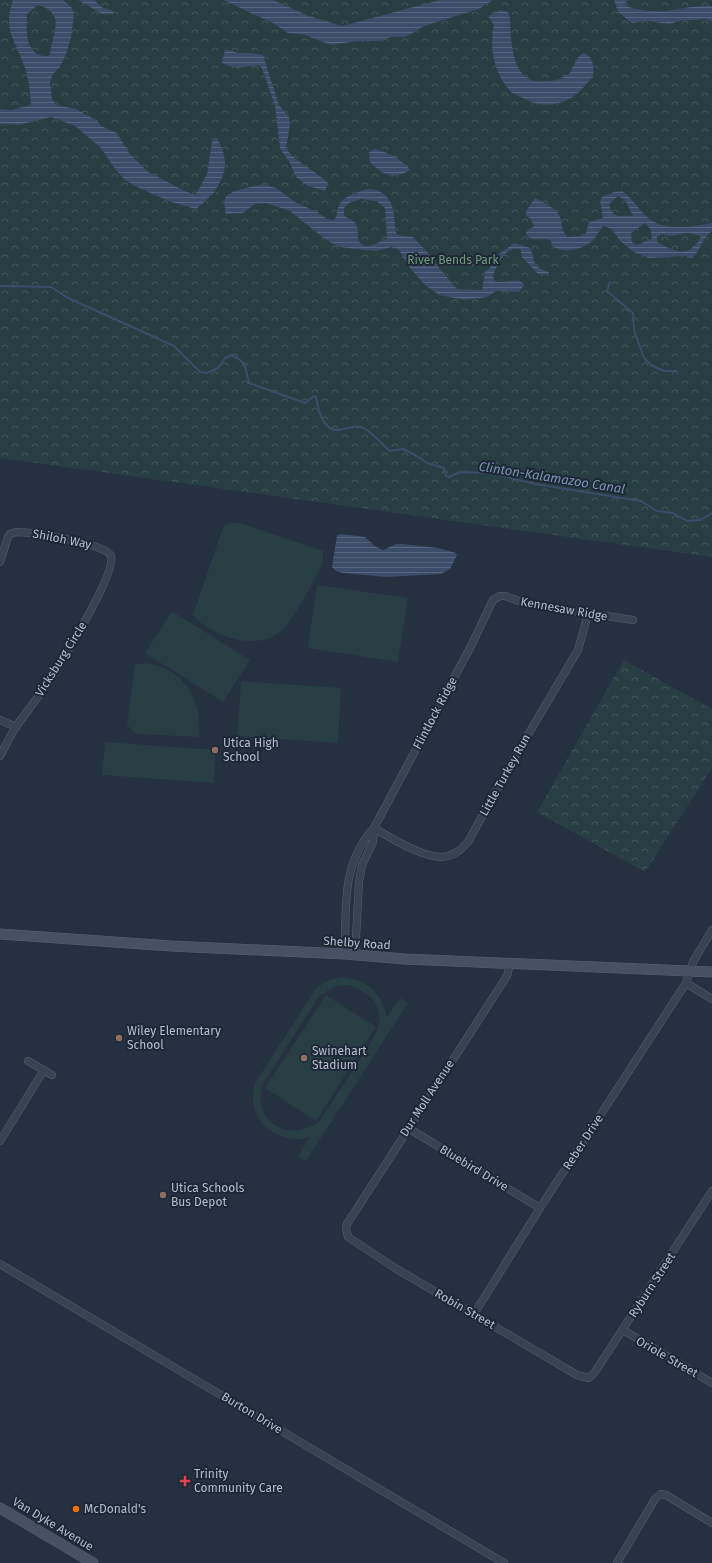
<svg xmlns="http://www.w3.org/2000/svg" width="712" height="1563" viewBox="0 0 712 1563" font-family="'Fira Sans',sans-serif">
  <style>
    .forest { fill: url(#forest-crowns) }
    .pitch { fill: #273e42; fill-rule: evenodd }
    .water { fill: url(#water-rules); fill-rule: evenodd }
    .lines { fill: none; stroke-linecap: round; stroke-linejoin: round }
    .stream { stroke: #3b4d6a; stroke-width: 2 }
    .street-casing { stroke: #57606e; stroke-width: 8 }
    .secondary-casing { stroke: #57606e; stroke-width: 11 }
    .street { stroke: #394251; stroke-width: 7 }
    .secondary { stroke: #475164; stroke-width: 10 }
    .education-dot { fill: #8d6e63; stroke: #1e2736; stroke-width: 1.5 }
    .health-dot { fill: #e0444e; stroke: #1e2736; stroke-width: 1.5 }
    .food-dot { fill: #e8710a; stroke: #1e2736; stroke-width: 1.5 }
    .labels { text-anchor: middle; stroke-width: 4; stroke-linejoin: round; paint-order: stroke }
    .park-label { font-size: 12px; fill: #6d9c79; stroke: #1e2736 }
    .street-label { font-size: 12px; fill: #b6becb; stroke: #1e2736 }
    .poi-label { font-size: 12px; fill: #b6becb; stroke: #1e2736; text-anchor: start }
    .water-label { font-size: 13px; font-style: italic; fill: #7d93b2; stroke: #1e2736 }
  </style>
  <defs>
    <pattern id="forest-crowns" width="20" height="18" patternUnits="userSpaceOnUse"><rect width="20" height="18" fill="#273e42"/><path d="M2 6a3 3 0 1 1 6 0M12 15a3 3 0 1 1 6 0" fill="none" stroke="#44585c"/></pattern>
    <pattern id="water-rules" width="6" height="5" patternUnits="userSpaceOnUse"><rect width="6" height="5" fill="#3b4d6a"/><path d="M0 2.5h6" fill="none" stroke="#55657e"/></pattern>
  </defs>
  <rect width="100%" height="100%" fill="#253041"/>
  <!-- forest -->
  <path class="forest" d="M0 0H712V557L0 458Z
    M624 660 712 709V768L645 872 537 812Z"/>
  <!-- pitch -->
  <path class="pitch" d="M229 523H240L323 551V563C314 579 294 621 281 631 267 644 242 643 225 636 211 630 203 627 193 615L221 533 224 526Z
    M317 585 408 598 398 662 308 648Z
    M172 611 250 660 223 702 145 653Z
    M143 663C183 666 203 699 199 737L136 734 127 725 135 665Z
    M241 681 341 688 338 743 237 736Z
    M105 742 216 750 213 783 102 775Z
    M342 977C369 981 380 991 387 1017L400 998 408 1003 306 1161 298 1156 310 1137C305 1138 299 1140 294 1139 265 1136 246 1111 255 1083L317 987 329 980ZM349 985C401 1006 375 1036 354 1069 342 1086 331 1103 320 1121 290 1144 250 1122 263 1084L319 996 337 986Z
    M326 995 376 1027 316 1121 265 1088Z"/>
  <!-- water -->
  <path class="water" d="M13 0H63L72 8 74 15 71 38 66 54 60 67 53 74 50 82 52 99 56 105 76 109 96 120 101 126 117 133 129 153 148 172 185 191 193 194H196L207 174 212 142 216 138C220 142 221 147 223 152 231 175 213 196 196 209L171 202 133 185 123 178 113 166 101 148 75 126 51 117 19 125 0 124V109L11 110 31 105C30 93 29 78 25 68 16 41 2 30 13 0ZM38 5C66 13 53 32 50 54L48 56C25 58 26 29 27 14Z
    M78 0H94L103 8 113 11V14H102Z
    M223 0H273L309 16 342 26 440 0H493L479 9 424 26 406 37H391L379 41H357L331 45 305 35 288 33 273 23Z
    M614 0H628L625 3 626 6C637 10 654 12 666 11 682 9 696 5 712 6V22L705 19 679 21 670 24 647 21 632 23 618 12Z
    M500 10 508 12 510 18C511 41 511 86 545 81 552 81 560 80 566 76 576 70 572 59 584 53 594 58 594 66 593 77 586 84 580 93 571 98 557 106 541 107 527 100 522 97 514 95 511 92 494 74 489 48 494 25L488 16Z
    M225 49 238 53H252L263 55 279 105 289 117 290 124 286 149C297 163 315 170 328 183L325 191 308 186 296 177 289 161 284 155 280 148 275 106 262 68 258 65C245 67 234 70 222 63Z
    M374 149C387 151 402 160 410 170 393 181 383 175 370 162L369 152Z
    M263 184 276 188 295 202 317 212 327 219 334 220C339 214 336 207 342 201 346 196 355 194 361 191 376 185 391 195 393 210 395 219 394 227 397 235L413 237 429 254 434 262 457 289 482 290 485 271 490 268 491 257 499 254 514 243 530 248C538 264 528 265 549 272L548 275 538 274 523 258 520 249C504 246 497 265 493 276L495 281C504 284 513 278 522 282L524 285 519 292 496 291 487 297 464 300 439 295 425 285 410 268 399 250 392 247 376 251 339 247 325 239 290 211 266 203 255 204 243 213 226 214 224 204 226 196 234 191ZM361 199 376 201 385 208 387 239C377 242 361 254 358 237 358 233 358 228 356 224 353 219 347 219 344 215V208L349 203Z
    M622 191C632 198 638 208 646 216 662 232 692 227 712 223V231C702 238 701 251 692 258L684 256 649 258 634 252 620 241 612 229 603 226C599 231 596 238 591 242 582 250 562 254 552 246L551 241C544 236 534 243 527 236L526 232 534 226 530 218 526 216V211L535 198C543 202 556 208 560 217 564 225 559 229 568 237L580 236 586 233 589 222 603 218 600 201 602 197 614 192ZM618 196 625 200 633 216C622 215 612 220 609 204ZM645 223 651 230 652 239 636 245 632 242 631 233ZM688 233 701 236C691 259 675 252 657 242V237L662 234 669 236Z
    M343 534 365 537 375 546 383 550 396 544H403L438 548 456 553 457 555 450 569 441 574 386 577 343 573 336 571 332 567 337 535Z"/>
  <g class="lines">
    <!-- stream -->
    <path class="stream" d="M610 282 607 291 633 313 634 330 644 358 651 365 664 371H677
      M0 286 51 287 68 298 174 346 200 372 207 373 218 368 225 358 231 355C248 362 245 368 249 383L305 403 314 396 316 397C318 409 323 432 339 430 346 429 354 425 361 427 371 430 381 444 390 451L403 449 417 456 427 463 444 468 446 476 449 477 460 472 490 473 535 484 641 501 657 511 673 513 687 521 700 520 712 513"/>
    <defs>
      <path id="street" d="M0 562 8 537 10 534 16 532C30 532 106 543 111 556 117 573 57 670 44 688 36 701 25 713 16 727 10 736 5 747 0 756
        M0 720 16 727
        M374 828C391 838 429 862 448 856 457 854 462 848 468 842L513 760 578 650 588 614
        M345 954C346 910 341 863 374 828L471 646 493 600 500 596H505L527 604 633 620
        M355 955 359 882 362 865 373 842 374 828
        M510 964 507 976 347 1224 346 1229 348 1237 395 1268 577 1375 589 1378 595 1372 712 1191
        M686 983 712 999
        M28 1061 52 1075
        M408 1128 540 1208
        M0 1141 44 1070
        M0 1264 504 1563
        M474 1314 540 1208 686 983 693 962 712 930
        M623 1330 712 1383
        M617 1563 655 1499 661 1494 666 1495 712 1523"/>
      <path id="secondary" d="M0 934 171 946 345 954 405 959 712 972
        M0 1508 93 1563"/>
    </defs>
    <!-- street casing -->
    <use href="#street" class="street-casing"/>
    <!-- secondary casing -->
    <use href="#secondary" class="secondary-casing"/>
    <!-- street -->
    <use href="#street" class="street"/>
    <!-- secondary -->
    <use href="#secondary" class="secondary"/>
  </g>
  <!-- markers -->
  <g class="education-dot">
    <circle cx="215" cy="750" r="4"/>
    <circle cx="119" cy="1038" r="4"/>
    <circle cx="304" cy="1058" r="4"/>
    <circle cx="163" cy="1195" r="4"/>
  </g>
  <path class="health-dot" d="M183 1475h4v4h4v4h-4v4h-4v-4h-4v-4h4z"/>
  <circle class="food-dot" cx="76" cy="1509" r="4"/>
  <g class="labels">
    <!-- park labels -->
    <g class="park-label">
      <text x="453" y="264">River Bends Park</text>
    </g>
    <!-- street labels -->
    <g class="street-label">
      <text transform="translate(62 539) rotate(11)" y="4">Shiloh Way</text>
      <text transform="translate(564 609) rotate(10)" y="4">Kennesaw Ridge</text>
      <text transform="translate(61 659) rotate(-58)" y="4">Vicksburg Circle</text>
      <text transform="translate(435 713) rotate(-62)" y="4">Flintlock Ridge</text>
      <text transform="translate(505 775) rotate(-61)" y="4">Little Turkey Run</text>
      <text transform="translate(357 943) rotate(4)" y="4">Shelby Road</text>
      <text transform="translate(427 1098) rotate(-57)" y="4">Dur Moll Avenue</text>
      <text transform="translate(583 1142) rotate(-57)" y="4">Reber Drive</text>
      <text transform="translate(474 1168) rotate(31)" y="4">Bluebird Drive</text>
      <text transform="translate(652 1285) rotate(-57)" y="4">Ryburn Street</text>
      <text transform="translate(465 1309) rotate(30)" y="4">Robin Street</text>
      <text transform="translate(667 1357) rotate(30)" y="4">Oriole Street</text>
      <text transform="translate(252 1413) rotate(31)" y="4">Burton Drive</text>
      <text transform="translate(53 1524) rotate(31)" y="4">Van Dyke Avenue</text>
    </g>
    <!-- poi labels -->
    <g class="poi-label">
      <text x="223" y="747">Utica High<tspan x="223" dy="14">School</tspan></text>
      <text x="127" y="1035">Wiley Elementary<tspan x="127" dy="14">School</tspan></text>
      <text x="312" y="1055">Swinehart<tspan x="312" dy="14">Stadium</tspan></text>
      <text x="171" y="1192">Utica Schools<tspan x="171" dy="14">Bus Depot</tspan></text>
      <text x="194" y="1478">Trinity<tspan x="194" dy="14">Community Care</tspan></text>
      <text x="84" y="1513">McDonald's</text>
    </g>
    <!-- water labels -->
    <g class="water-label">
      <text transform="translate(552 477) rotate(9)" y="5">Clinton-Kalamazoo Canal</text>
    </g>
  </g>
</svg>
